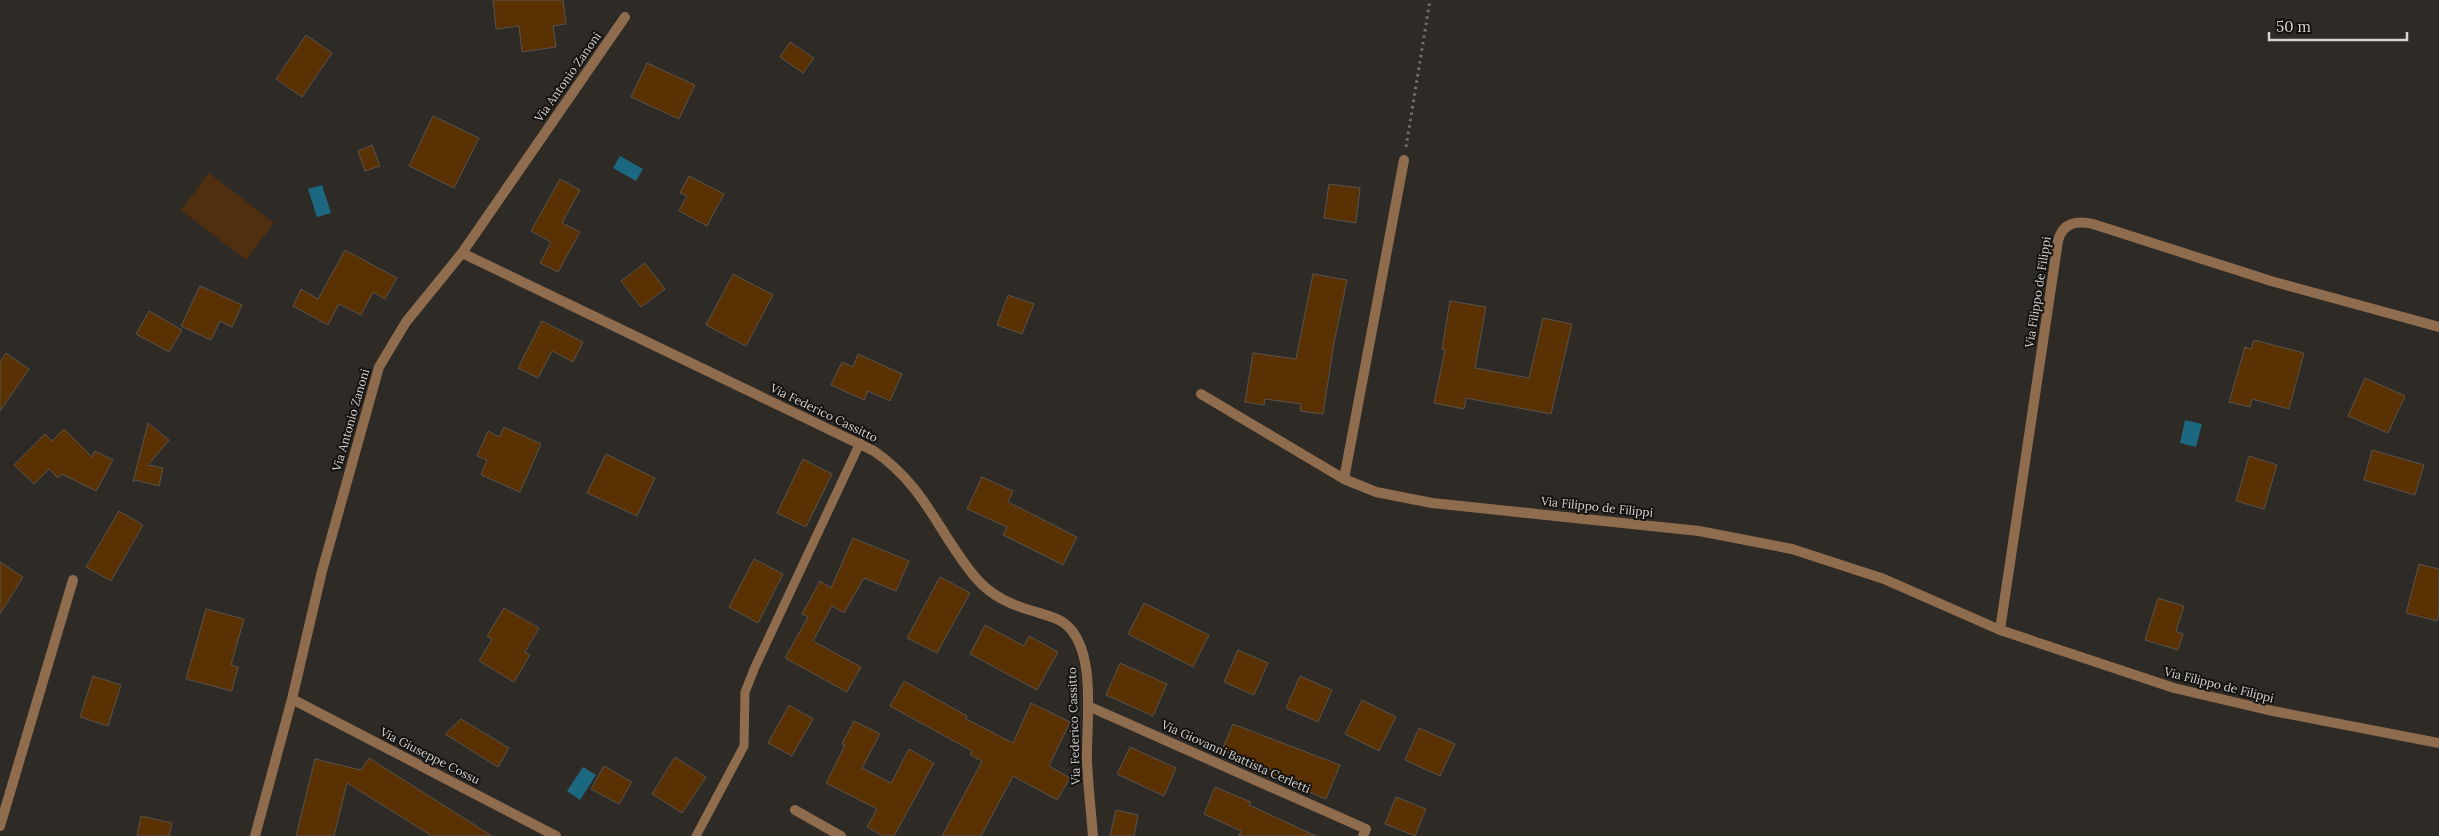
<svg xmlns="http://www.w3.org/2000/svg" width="2439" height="836" viewBox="0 0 2439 836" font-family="Lora,serif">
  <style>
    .green { fill: #4f2f0f }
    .water { fill: #1d6881 }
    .building { fill: #5a3102; stroke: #58534f }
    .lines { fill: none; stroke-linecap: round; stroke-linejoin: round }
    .path { stroke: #726e6b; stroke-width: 3; stroke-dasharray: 2.5 4; stroke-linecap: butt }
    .service { stroke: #8f6c4d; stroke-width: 9 }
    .minor { stroke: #8f6c4d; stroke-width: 10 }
    .labels { text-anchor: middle; stroke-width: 4; stroke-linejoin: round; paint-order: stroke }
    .street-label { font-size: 12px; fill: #d6d3d1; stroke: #151311 }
  </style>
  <rect width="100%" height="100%" fill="#2e2a26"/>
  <!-- green -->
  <path class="green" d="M209 173 274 223 246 260 181 210Z"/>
  <!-- water -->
  <path class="water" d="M620 156 643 169 636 181 613 168Z
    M322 185 331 213 317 217 308 189Z
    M2185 420 2202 424 2196 447 2180 443Z
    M583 767 596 775 580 800 567 791Z"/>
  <!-- building -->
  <path class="building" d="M493 0H563L566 24 553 26 556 47 522 52 519 26 496 29Z
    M306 35 332 53 302 97 276 79Z
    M790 42 814 58 803 73 780 57Z
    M647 63 695 85 679 119 631 97Z
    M433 116 479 138 454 188 409 166Z
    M372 145 380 166 365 171 358 151Z
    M689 176 724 194 707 226 679 211 687 196 680 193Z
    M560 179 580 190 562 223 580 232 558 272 540 263 551 242 531 231Z
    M1329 184 1360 188 1356 223 1324 218Z
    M345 250 397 278 385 299 373 292 361 315 339 304 328 325 293 306 301 289 318 299Z
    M645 263 665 289 641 307 621 281Z
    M733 274 773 295 746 346 706 325Z
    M1313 274 1347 280 1334 343 1323 414 1300 411 1301 404 1265 399 1264 405 1245 402 1253 353 1296 359Z
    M200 286 242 305 232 327 220 321 211 340 181 326Z
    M1008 295 1034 304 1022 334 997 325Z
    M1450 301 1486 307 1475 368 1529 378 1543 318 1572 324 1551 414 1466 398 1464 409 1434 403 1445 350 1442 349Z
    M149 311 182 330 169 352 136 334Z
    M542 321 583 342 573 362 552 351 538 378 518 368Z
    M2254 340 2304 353 2289 409 2252 399 2250 407 2229 402 2245 347 2251 349Z
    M6 353 29 369 0 411V362Z
    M858 354 902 374 890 401 868 391 864 400 831 385 842 362 853 367Z
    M2365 378 2405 396 2388 433 2348 416Z
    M148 423 169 440 148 465 163 468 159 486 135 480 133 482Z
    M504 427 541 444 520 492 481 475 487 460 477 456 488 431 499 437Z
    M64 429 92 457 95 451 113 460 96 491 62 474 58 478 49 469 34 484 14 465 45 434 52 441Z
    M2372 450 2424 465 2415 495 2364 480Z
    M606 454 655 478 637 516 587 493Z
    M2249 456 2277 465 2264 509 2236 501Z
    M803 459 832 474 806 527 777 513Z
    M982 477 1013 491 1008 502 1077 537 1063 565 1003 535 1007 527 967 509Z
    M119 511 143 525 111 581 86 567Z
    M853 538 909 561 896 591 864 578 844 613 832 606 813 641 861 667 847 692 785 658 808 617 802 614 820 581 831 588Z
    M754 559 783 574 758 623 729 607Z
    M0 562 23 577 0 614Z
    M2419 564 2439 569V612L2437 621 2406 613Z
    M940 577 970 593 937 653 907 638Z
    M2158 598 2184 606 2176 631 2183 634 2178 650 2145 640Z
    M1144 603 1209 635 1193 667 1128 634Z
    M504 608 539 628 525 652 530 655 514 682 479 661 492 639 487 636Z
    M206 609 244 619 231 665 238 667 232 691 186 679Z
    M985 625 1024 646 1029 636 1058 652 1037 690 970 654Z
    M1238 650 1268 663 1254 695 1224 682Z
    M1120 663 1167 684 1153 716 1106 695Z
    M93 676 121 685 108 726 80 717Z
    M1300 676 1332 690 1318 722 1286 708Z
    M904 681 967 716 966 719 1013 743 1031 703 1070 722 1049 766 1070 778 1057 800 1013 776 981 836H942L982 761 970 755 972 751 890 706Z
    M1362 700 1396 717 1379 751 1345 734Z
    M789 705 813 719 792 756 768 743Z
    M461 719 509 748 498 767 445 734Z
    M854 721 880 734 862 768 891 783 909 749 934 763 894 836H883L867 827 877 809 826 783 845 745 842 744Z
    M1233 724 1340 765 1326 799 1271 776 1274 771 1222 750Z
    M1419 728 1455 744 1440 776 1405 760Z
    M1130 747 1176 768 1164 796 1117 774Z
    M675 757 706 777 682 813 652 794Z
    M369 758 492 836H432L347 783 334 836H296L315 759 361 770Z
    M604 766 632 782 619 804 591 789Z
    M1215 787 1251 802 1249 805 1316 836H1239L1241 831 1204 814Z
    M1396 797 1426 809 1415 836 1385 824Z
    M1116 810 1138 815 1134 836H1110Z
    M141 816 172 823 169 836H137Z"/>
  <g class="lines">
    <!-- path -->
    <path class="path" d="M1406 147 1430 0"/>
    <!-- service -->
    <path class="service" d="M696 836 744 746 745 692 755 667 860 443"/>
    <!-- minor -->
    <path class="minor" d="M462 253 874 451C926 487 937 531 975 577 991 596 1011 605 1036 612 1045 615 1056 617 1064 623 1098 648 1086 723 1087 760 1088 786 1091 811 1093 836
      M1201 394 1344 479 1376 492 1432 503 1699 531 1792 549 1884 579 2000 630 2174 688 2268 710 2439 743
      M1344 479 1404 160
      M2000 630 2058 241C2062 223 2077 220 2093 224L2271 281 2439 327
      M292 699 556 836
      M1088 706 1366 829 1363 836
      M795 810 841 836
      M0 826 73 580
      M255 836 292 699 322 571 379 367 406 322 462 253 625 17"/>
  </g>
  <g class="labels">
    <!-- street labels -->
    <g class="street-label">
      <text transform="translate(568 77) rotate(-55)" y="4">Via Antonio Zanoni</text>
      <text transform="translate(2038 292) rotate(-81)" y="4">Via Filippo de Filippi</text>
      <text transform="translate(824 413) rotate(26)" y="4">Via Federico Cassitto</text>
      <text transform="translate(351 420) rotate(-74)" y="4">Via Antonio Zanoni</text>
      <text transform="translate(1597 507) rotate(6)" y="4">Via Filippo de Filippi</text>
      <text transform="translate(2219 685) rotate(14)" y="4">Via Filippo de Filippi</text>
      <text transform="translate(1074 726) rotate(-92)" y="4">Via Federico Cassitto</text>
      <text transform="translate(430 756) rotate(27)" y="4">Via Giuseppe Cossu</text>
      <text transform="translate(1236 757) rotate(24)" y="4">Via Giovanni Battista Cerletti</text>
    </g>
  </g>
  <!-- scale -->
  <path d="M2269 32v8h138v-8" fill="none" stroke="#d6d3d1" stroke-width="2.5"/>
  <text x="2276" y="32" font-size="15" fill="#d6d3d1" stroke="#151311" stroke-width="4" paint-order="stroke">50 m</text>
</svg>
